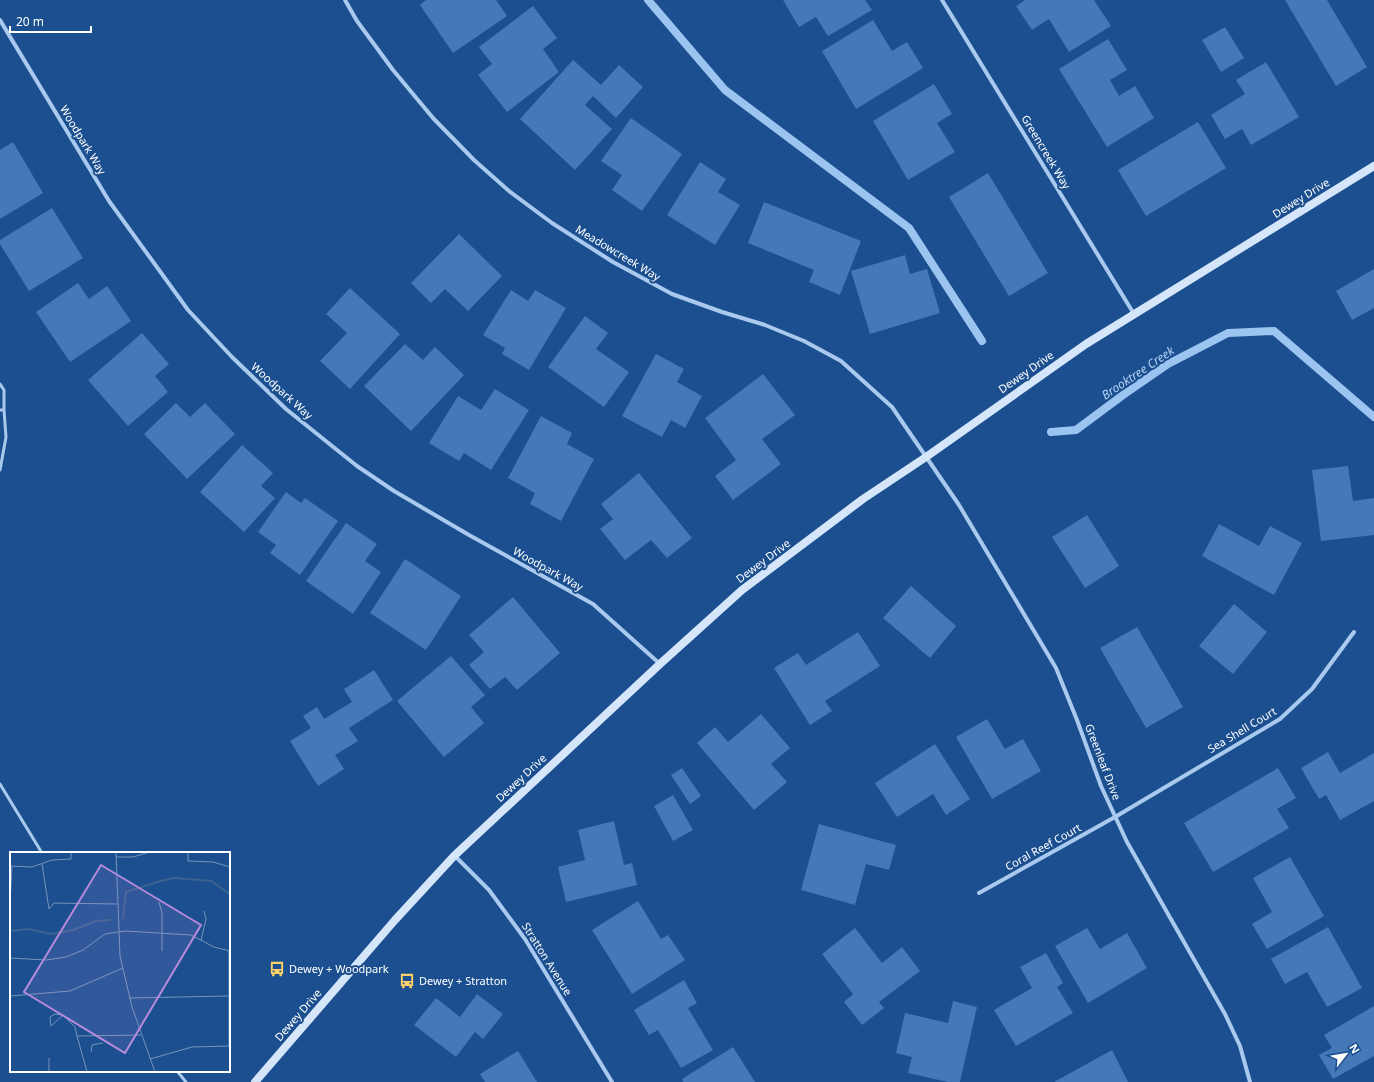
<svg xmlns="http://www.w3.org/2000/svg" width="1374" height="1082" viewBox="0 0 1374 1082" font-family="'Noto Sans',sans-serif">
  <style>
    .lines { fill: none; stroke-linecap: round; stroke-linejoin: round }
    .stream { stroke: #9cc4f0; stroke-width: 8 }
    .building { fill: #4478b7 }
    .lane { stroke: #a9c9ee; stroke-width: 3 }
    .street { stroke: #a9c9ee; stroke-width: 4 }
    .secondary { stroke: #d6e6fa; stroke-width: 8 }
    .labels { text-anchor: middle; stroke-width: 4; stroke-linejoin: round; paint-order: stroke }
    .street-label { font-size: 11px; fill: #fff; stroke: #1b4f8f }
    .poi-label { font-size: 11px; fill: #fff; stroke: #1b4f8f; text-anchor: start }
    .water-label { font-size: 12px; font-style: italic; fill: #b5d3f5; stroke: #1b4f8f }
    .inset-river { fill: none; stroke: #3c6290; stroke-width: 2 }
    .inset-road { fill: none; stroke: #7695bc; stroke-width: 1 }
    .view { fill: #b68bdc; fill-opacity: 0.15; stroke: #b68bdc; stroke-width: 2 }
    .inset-edge { fill: none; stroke: #fff; stroke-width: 2 }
  </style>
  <rect width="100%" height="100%" fill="#1b4f8f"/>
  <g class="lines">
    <!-- stream -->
    <path class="stream" d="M648 0 725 90 909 228 982 341
      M1051 432 1076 430 1123 395 1168 364 1228 333 1274 331 1374 417"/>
  </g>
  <!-- building -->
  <path class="building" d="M426 0H496L507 16 453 53 420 5Z
    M783 0H865L872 10 828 36 816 17 799 27Z
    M1025 0H1094L1111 26 1069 52 1049 19 1032 30 1016 6Z
    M1285 0H1327L1367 67 1336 86Z
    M533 6 557 38 543 49 559 72 507 112 478 75 492 64 479 47Z
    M873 20 892 51 907 42 923 68 856 109 822 51Z
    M1225 27 1244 58 1221 72 1202 40Z
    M1108 39 1127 70 1110 80 1119 96 1135 86 1154 118 1107 147 1059 69Z
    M573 60 601 85 619 65 643 87 616 118 593 96 585 105 612 129 575 170 520 119Z
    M1266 62 1299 117 1251 145 1242 129 1225 139 1211 115 1245 94 1236 80Z
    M934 84 952 114 937 123 955 152 908 180 873 121Z
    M631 118 682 154 642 211 612 190 622 175 601 161Z
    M1198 122 1226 168 1146 216 1118 170Z
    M13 142 43 193 0 219V150Z
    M700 162 726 179 718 192 740 205 715 245 667 215Z
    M988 173 1048 273 1009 296 949 197Z
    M764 202 861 241 840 295 809 282 814 270 748 243Z
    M52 208 83 258 29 291 0 244V240Z
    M459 234 502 276 468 311 445 289 431 303 411 283Z
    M905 255 910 274 927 269 940 313 870 334 851 271Z
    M1374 269V308L1352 320 1336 291Z
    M78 283 89 299 107 286 131 321 70 362 36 312Z
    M350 288 400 334 350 389 320 361 347 333 326 314Z
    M511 290 528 301 535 290 566 308 529 370 502 354 505 348 483 335Z
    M585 316 608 333 596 349 629 372 604 407 548 367Z
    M142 333 169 364 155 376 168 392 128 426 88 380Z
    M405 344 423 360 435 347 464 375 411 431 364 386Z
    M656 354 684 369 677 382 702 396 685 428 671 420 662 437 622 416Z
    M763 374 795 415 762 439 781 464 733 500 715 476 736 460 705 418Z
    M495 389 529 410 491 470 464 453 459 461 429 443 458 396 481 410Z
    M176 403 190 417 205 403 235 434 187 479 144 434Z
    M541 416 572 433 567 444 594 459 561 521 530 504 535 493 508 478Z
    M242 445 273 473 261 486 275 498 244 532 200 492Z
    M1348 466 1353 501 1374 498V535L1321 541 1312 470Z
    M639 473 692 538 667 558 651 540 625 560 600 529 613 519 601 504Z
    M286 492 301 503 305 498 338 521 300 575 270 553 276 545 258 532Z
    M1087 515 1119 566 1085 588 1052 537Z
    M346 523 377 544 365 561 381 572 353 614 306 581Z
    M1219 524 1259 546 1270 526 1302 543 1274 595 1202 556Z
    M405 559 461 596 426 650 370 613Z
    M911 586 956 626 930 658 883 618Z
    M513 597 560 653 517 690 505 677 490 689 469 665 484 652 469 635Z
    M1234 604 1267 632 1233 674 1199 646Z
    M1137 627 1183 707 1146 728 1100 648Z
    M858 632 880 666 825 701 832 711 810 725 774 668 798 653 806 665Z
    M451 656 485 695 471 707 484 723 444 757 397 701Z
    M374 670 393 700 349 728 358 741 335 755 344 769 318 786 290 741 311 728 303 716 317 707 324 719 352 702 344 689Z
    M761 714 790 748 771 764 787 782 754 810 697 743 715 727 728 742Z
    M987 719 1005 749 1023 739 1041 771 992 799 956 737Z
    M935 744 970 799 946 815 933 794 897 817 875 783Z
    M1328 752 1340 773 1374 753V801L1340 820 1326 795 1319 799 1301 768Z
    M682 768 701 796 690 804 671 775Z
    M1278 768 1296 798 1277 809 1289 828 1213 872 1184 823Z
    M673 795 693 830 673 841 654 806Z
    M614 821 624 865 632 863 637 885 566 902 558 867 585 860 578 830Z
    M819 824 896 845 889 870 866 864 855 905 801 890Z
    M1290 857 1324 916 1267 949 1252 924 1272 912 1253 878Z
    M638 901 661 939 668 935 685 960 632 994 592 930Z
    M1328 927 1362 988 1327 1007 1307 972 1285 984 1271 959Z
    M855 928 882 963 902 947 920 971 879 1002 884 1008 862 1025 844 1002 853 994 822 954Z
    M1087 928 1100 949 1127 933 1147 968 1088 1003 1055 946Z
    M1046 953 1063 983 1057 987 1073 1013 1016 1046 994 1010 1032 988 1020 967Z
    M684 980 697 1003 688 1008 713 1050 681 1068 658 1030 649 1035 634 1010Z
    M477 994 503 1014 483 1039 475 1032 456 1057 414 1025 436 998 460 1017Z
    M953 1001 977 1007 960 1082H948L908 1073 912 1057 896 1053 905 1013 948 1023Z
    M1374 1006V1056L1333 1079 1319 1055 1332 1048 1324 1035Z
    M733 1047 755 1082H683L682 1079Z
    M1112 1050 1128 1082H1054Z
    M518 1051 537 1082H485L480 1074Z"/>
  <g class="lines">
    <!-- lane -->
    <path class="lane" d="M0 384 4 390V410H0
      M0 470 6 437 4 410
      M0 784 42 853
      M177 1071 186 1082"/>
    <!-- street -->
    <path class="street" d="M345 0 357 21 393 70 433 118 474 160 509 191 552 223 613 262 672 294 722 312 765 325 804 341 841 361 892 407 959 505 1056 668 1077 720 1101 786 1127 842 1225 1014 1240 1046 1250 1082
      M942 0 1134 314
      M0 20 109 201 188 310 232 357 286 409 357 466 394 491 469 535 593 604 660 664
      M455 856 489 890 525 939 612 1082
      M979 893 1115 817 1280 719 1312 689 1354 632"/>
    <!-- secondary -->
    <path class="secondary" d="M255 1082 395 920 454 856 660 664 742 590 863 499 926 457 1086 344 1374 166"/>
  </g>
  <!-- icons -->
  <defs>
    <symbol id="bus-bare" viewBox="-9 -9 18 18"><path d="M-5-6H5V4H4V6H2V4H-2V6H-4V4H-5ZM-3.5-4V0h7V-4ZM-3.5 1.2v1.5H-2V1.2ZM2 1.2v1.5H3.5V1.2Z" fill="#ffd166" stroke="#1b4f8f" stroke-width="2.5" paint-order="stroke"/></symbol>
  </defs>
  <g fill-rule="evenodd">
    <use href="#bus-bare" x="266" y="958" width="22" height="22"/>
    <use href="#bus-bare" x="396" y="970" width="22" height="22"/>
  </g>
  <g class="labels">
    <!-- street labels -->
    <g class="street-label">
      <text transform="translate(83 140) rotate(59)" y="4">Woodpark Way</text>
      <text transform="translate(1046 152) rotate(59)" y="4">Greencreek Way</text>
      <text transform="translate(1301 198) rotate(-32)" y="4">Dewey Drive</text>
      <text transform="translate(618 253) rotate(31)" y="4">Meadowcreek Way</text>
      <text transform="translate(1026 372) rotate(-35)" y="4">Dewey Drive</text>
      <text transform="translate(282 391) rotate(42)" y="4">Woodpark Way</text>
      <text transform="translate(763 561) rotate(-37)" y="4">Dewey Drive</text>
      <text transform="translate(548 569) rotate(29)" y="4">Woodpark Way</text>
      <text transform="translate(1242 730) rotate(-31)" y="4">Sea Shell Court</text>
      <text transform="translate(1103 762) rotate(69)" y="4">Greenleaf Drive</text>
      <text transform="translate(521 778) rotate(-43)" y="4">Dewey Drive</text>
      <text transform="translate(1043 847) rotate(-29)" y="4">Coral Reef Court</text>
      <text transform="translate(547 959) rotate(58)" y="4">Stratton Avenue</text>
      <text transform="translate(298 1015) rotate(-49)" y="4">Dewey Drive</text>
    </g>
    <!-- poi labels -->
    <g class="poi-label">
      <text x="289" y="973">Dewey + Woodpark</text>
      <text x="419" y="985">Dewey + Stratton</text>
    </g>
    <!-- water labels -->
    <g class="water-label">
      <text transform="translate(1138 373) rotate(-34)" y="4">Brooktree Creek</text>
    </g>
  </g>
  <!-- overview -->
  <g transform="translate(10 852)">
    <rect width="220" height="220" fill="#1b4f8f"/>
    <path class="inset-river" d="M113 67 116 40 154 28 164 26 201 29 220 42M0 79 18 77 41 82 63 78 86 69 101 68"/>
    <path class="inset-road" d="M106 0 110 104 122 155 145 220M178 0V9L203 10 220 15M106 5H123L140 0M32 12 39 57 44 51 107 52M0 14 22 15 42 8 61 7V0M149 50 152 61V99M0 52 2 14M191 88 196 67 194 59M219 99V194M0 106 36 108 56 105 73 98 95 82 115 79 181 83 204 95 220 99M0 144 60 139 113 116M119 146 219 144M45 162 53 163 41 174 40 165ZM53 163 65 175 67 184 131 183M67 184 77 220M0 198V220M81 200 82 193 93 191M140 207 182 195 220 194M39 220V206"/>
    <path class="view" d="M91 13 191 73 115 201 14 140Z"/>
    <rect width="220" height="220" class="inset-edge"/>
  </g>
  <!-- north arrow -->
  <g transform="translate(1346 1054) rotate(59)" stroke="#1b4f8f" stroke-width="3" paint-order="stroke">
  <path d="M0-3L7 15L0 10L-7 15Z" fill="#ffffff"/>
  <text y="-6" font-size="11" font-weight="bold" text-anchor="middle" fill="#ffffff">N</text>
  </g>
  <!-- scale -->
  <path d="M10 26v6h81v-6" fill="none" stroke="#ffffff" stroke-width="2"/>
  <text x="16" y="26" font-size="12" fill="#ffffff" stroke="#1b4f8f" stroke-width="3" paint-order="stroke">20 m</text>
</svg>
